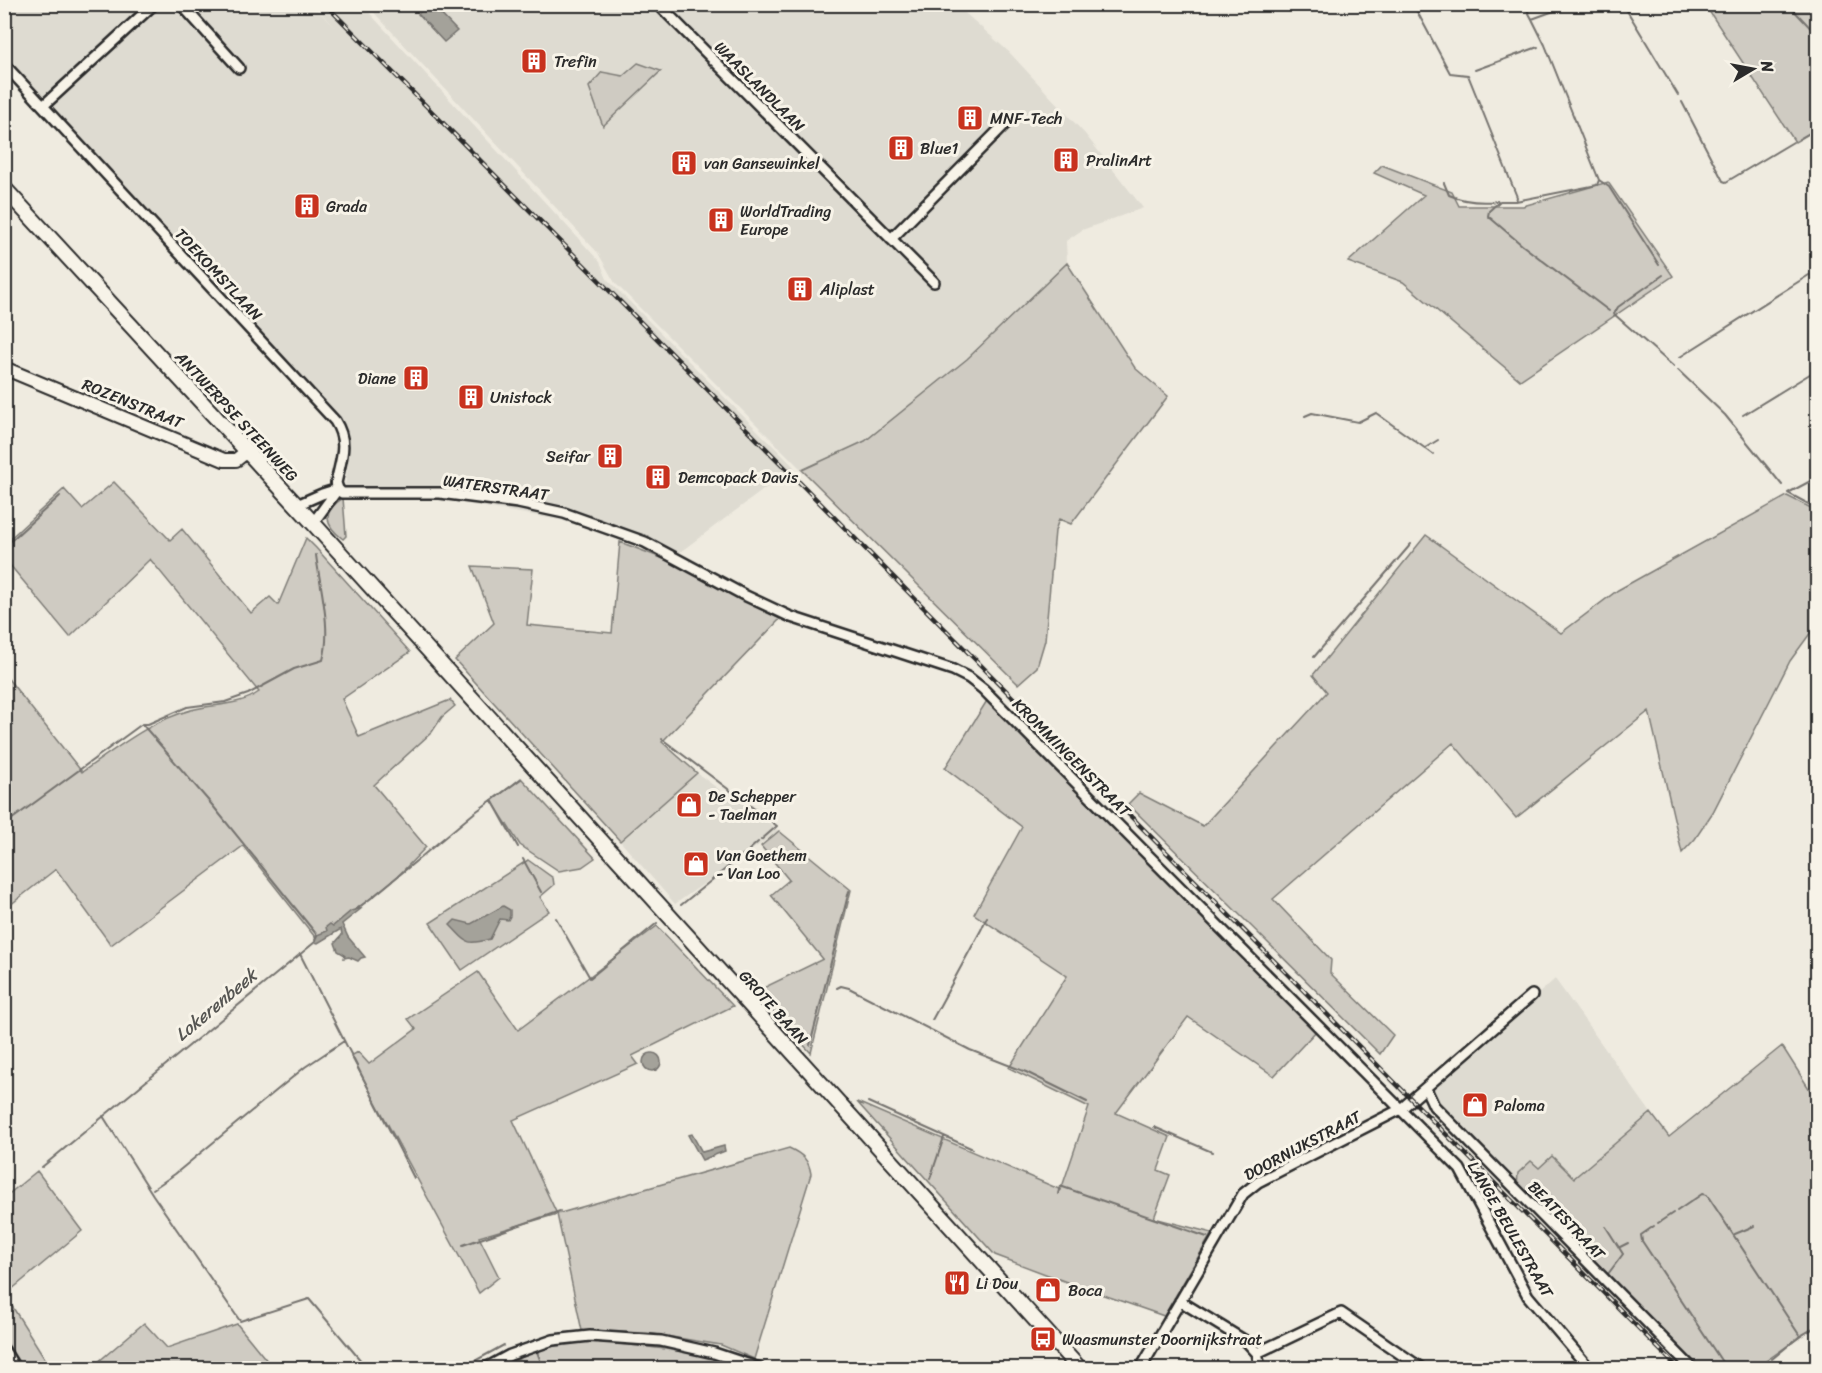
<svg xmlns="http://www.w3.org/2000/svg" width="1822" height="1373" viewBox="0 0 1822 1373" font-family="Sriracha,sans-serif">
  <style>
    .built { fill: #dedbd1 }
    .green { fill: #cfcbc2; stroke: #7d7b76; stroke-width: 1.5 }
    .water { fill: #a4a29a; stroke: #74726e; stroke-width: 1.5 }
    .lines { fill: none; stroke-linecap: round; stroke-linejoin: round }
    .stream { stroke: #74726e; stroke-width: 2 }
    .street-casing { stroke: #2b2b2b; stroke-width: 14 }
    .secondary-casing { stroke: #2b2b2b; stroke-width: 16 }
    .primary-casing { stroke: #2b2b2b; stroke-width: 18 }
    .street { stroke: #f7f3e8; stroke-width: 9 }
    .secondary { stroke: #f7f3e8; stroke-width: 12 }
    .primary { stroke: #f7f3e8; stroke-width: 14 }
    .rail-casing { stroke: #2b2b2b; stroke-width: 4.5 }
    .rail { stroke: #f7f3e8; stroke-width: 2; stroke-dasharray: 7; stroke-linecap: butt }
    .labels { text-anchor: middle; stroke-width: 6; stroke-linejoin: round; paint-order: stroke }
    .poi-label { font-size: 16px; fill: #2b2b2b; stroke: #f7f3e8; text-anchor: start }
    .street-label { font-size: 16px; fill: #2b2b2b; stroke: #f7f3e8 }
    .water-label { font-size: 18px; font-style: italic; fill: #555552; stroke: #f7f3e8 }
  </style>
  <rect width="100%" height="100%" fill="#efebe0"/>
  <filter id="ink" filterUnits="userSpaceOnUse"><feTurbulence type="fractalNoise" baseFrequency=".0167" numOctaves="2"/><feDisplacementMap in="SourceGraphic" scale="12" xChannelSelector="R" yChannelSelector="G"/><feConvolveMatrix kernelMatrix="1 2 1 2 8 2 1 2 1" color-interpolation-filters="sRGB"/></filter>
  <g filter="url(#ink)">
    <!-- built -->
    <path class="built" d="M5 5H312L336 28 313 5H362L566 225 600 262 607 279 794 467 672 558 624 540 561 520 437 499H343L349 456 339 433 5 73Z
      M367 5H956L1009 52 1085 134 1143 208 1082 230 1066 241 1067 263 967 359 865 441 802 470 615 283 598 253Z
      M697 773 729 797 732 794 779 831 675 904 620 841Z
      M1555 979 1651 1113 1573 1179 1538 1168 1531 1161 1517 1186 1428 1093Z"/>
    <!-- green -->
    <path class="green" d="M1705 5H1817V129L1795 142Z
      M638 63 661 71 603 126 589 87 602 72 623 76Z
      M1382 165 1452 192 1459 206H1523L1608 182 1673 276 1520 380 1403 282 1348 262 1424 195 1374 173Z
      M1067 263 1135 368 1168 396 1071 524 1059 519 1055 531 1045 640 1037 667 1018 684 802 470 865 441 967 359Z
      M114 482 170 540 182 529 251 613 270 597 278 605 306 538 316 548 410 652 342 699 359 737 450 700 455 706 442 717 432 732 374 785 426 847 398 876 318 941 243 846 111 945 56 869 5 909V675L82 772C117 748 150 721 191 710 213 704 240 706 259 692L150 559 70 637 4 558 5 543 64 489 82 509Z
      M1787 496 1817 511V624L1790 661 1713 812 1695 839 1682 853 1649 711 1516 818 1453 743 1273 899 1331 960 1330 973 1393 1035 1380 1054 1128 804 1139 793 1203 826 1327 692 1313 675 1426 535 1561 633 1618 590Z
      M343 498 346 536 343 539C324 525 322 511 343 498Z
      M620 542 677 564 780 619 662 742 697 773 620 841 455 660 494 623 472 566 533 569 527 625 612 633Z
      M988 699 1318 1029 1274 1076 1188 1017 1116 1113 1170 1137 1158 1170 1170 1175 1154 1218 1212 1233 1164 1316 1072 1284 995 1255 857 1102 1061 1190 1089 1107 1009 1068 1067 976 974 914 1022 827 945 768Z
      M521 778 595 858 582 867 559 871 520 845 492 801Z
      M779 831 851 890 811 1053 755 992 823 959 771 895 789 880 761 846Z
      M528 860 553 878 554 885 540 897 549 911 462 970 430 923Z
      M657 926 733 1006 632 1056 638 1064 513 1120 557 1214 789 1148C802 1154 809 1160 811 1174L754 1359 721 1345 647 1333 582 1331 557 1214 479 1237 499 1277 479 1293 351 1056 358 1052 369 1064 416 1029 408 1019 478 972 518 1030Z
      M1782 1046 1817 1101V1325L1756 1368H1697L1517 1187 1518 1173 1531 1161 1539 1168 1552 1156 1574 1178 1651 1113 1669 1137Z
      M37 1171 82 1231 5 1295V1197Z
      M5 1295 51 1368H21L5 1339Z
      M144 1323 167 1348 237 1324 273 1368H91Z
      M587 1341C645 1346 691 1349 745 1368H500C531 1352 553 1343 587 1341Z"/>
    <!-- water -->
    <path class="water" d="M429 4 432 5 457 31 444 42 418 14Z
      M503 906 510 910V916L508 920 500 919 490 939C464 946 467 942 450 925L455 920 471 924Z
      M362 908 342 924 348 937 365 957 361 958 358 961 349 957 344 958 345 955 338 951 335 943 342 935 341 929 318 943 315 942 317 935 327 931 326 927 330 924 333 926 351 911Z
      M643 1062a9 9 0 1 1 18 0a9 9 0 1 1-18 0Z
      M692 1134 702 1152 724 1146 725 1151 702 1160 688 1135Z"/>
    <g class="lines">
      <!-- stream -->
      <path class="stream" d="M1413 4 1450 73 1468 75 1517 197 1516 201H1500L1489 211 1488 216 1522 245 1609 311
        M1524 4 1532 19
        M1623 4 1678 95
        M1788 4 1818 36
        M1475 70 1538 47
        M1682 102 1723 181 1726 182 1793 142
        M1799 139 1818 128
        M1599 180 1609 187 1659 265
        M1444 183 1449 195C1465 202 1481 203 1498 201
        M1516 201 1597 185 1599 180 1545 45 1532 19 1573 4
        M1663 275 1618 307 1614 314 1674 367
        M1680 357 1809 275
        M1678 370 1725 415 1782 485
        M1743 415 1818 369
        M1305 416 1312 413 1358 422 1376 413 1433 454
        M1425 448 1438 440
        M1818 477 1788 493 1818 509
        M4 547 60 496
        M1314 657 1411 544
        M142 724 213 806 317 935 315 940
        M662 739 777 826 761 840
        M492 800 518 847
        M4 825 142 724H148L187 707 225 702 248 694 294 669 323 660C332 629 320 587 316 555
        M749 850 758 842
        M523 859 541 892
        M681 905 744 854
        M355 910 374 896 474 813 521 779
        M556 918 590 978 657 923
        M300 954 414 1178
        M837 988 841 986 849 988 970 1050 1026 1072 1087 1102
        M932 1020 981 930 987 917
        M810 1045 849 891
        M868 1102 973 1149
        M103 1116 153 1195 240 1321 309 1299 367 1368
        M1154 1127 1212 1152
        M42 1167 315 942
        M930 1179 944 1137
        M153 1189 175 1174 305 1067 344 1041
        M1058 1194 1060 1186 1207 1237
        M1677 1211 1702 1194 1707 1195 1800 1336
        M1658 1223 1673 1213
        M1654 1226 1641 1235 1642 1241 1726 1368
        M1606 1227 1623 1254 1608 1274
        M1735 1234 1754 1226
        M463 1245 560 1211
        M1620 1247 1628 1243
        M536 1349 543 1368
        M1772 1359 1800 1336 1816 1327
        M462 1368 504 1345
        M1756 1368 1767 1362"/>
      <defs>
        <path id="street" d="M181 4 239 68
          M658 4 934 282
          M4 64 335 421C349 443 341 459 336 483L338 489 313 523
          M43 106 154 4
          M891 239 1005 124
          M338 489 342 493H440L518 503 564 513 645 542 744 595 791 617 953 670 969 678 983 689 1460 1169 1528 1296 1589 1368
          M297 505 322 494 338 489
          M1426 1089 1434 1106 1692 1368
          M1180 1301 1247 1342 1257 1353 1260 1368
          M4 1350 15 1368
          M1257 1353 1341 1313 1421 1368
          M486 1368 510 1355 553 1340 590 1336 661 1341 714 1353 759 1368
          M1141 1368 1243 1194 1258 1182 1401 1109 1532 995"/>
        <path id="secondary" d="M4 368 224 460H236L247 451"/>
        <path id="primary" d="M4 188 313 523 1079 1368"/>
      </defs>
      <!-- street casing -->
      <use href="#street" class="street-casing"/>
      <!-- secondary casing -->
      <use href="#secondary" class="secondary-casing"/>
      <!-- primary casing -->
      <use href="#primary" class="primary-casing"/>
      <!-- street -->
      <use href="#street" class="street"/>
      <!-- secondary -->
      <use href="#secondary" class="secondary"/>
      <!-- primary -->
      <use href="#primary" class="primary"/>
      <defs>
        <path id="rail" d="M325 4 1678 1368"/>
      </defs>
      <!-- rail casing -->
      <use href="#rail" class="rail-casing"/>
      <!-- rail -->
      <use href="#rail" class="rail"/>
    </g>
  </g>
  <!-- icons -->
  <defs>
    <symbol id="building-square" viewBox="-11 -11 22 22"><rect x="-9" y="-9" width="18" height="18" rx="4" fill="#c8321e" stroke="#f7f3e8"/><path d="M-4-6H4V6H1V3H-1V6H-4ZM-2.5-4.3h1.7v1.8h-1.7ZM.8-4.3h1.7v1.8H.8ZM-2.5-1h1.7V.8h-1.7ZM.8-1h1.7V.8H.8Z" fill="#fff"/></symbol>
    <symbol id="shop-square" viewBox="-11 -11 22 22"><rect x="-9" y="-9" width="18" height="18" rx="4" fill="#c8321e" stroke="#f7f3e8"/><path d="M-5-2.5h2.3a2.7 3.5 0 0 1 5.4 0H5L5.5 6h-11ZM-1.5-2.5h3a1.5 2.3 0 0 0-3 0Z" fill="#fff"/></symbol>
    <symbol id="restaurant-square" viewBox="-11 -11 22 22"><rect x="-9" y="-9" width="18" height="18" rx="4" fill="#c8321e" stroke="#f7f3e8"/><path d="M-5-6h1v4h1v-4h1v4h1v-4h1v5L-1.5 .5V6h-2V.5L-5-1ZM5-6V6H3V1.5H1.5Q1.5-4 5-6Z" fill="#fff"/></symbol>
    <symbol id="bus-square" viewBox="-11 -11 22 22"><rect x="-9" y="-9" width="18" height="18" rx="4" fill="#c8321e" stroke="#f7f3e8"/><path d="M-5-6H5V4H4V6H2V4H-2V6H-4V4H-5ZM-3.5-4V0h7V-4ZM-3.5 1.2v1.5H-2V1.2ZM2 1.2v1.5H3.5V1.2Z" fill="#fff"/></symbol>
  </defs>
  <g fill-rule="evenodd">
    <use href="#building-square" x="519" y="46" width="30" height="30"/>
    <use href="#building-square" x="955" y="103" width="30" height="30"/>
    <use href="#building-square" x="886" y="133" width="30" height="30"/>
    <use href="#building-square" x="1051" y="145" width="30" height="30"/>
    <use href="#building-square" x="669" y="148" width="30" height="30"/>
    <use href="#building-square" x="292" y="191" width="30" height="30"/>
    <use href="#building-square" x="706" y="205" width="30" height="30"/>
    <use href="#building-square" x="785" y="274" width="30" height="30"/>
    <use href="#building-square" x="401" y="363" width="30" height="30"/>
    <use href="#building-square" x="456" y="382" width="30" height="30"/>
    <use href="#building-square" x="595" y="441" width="30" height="30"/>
    <use href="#building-square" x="643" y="462" width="30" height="30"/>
    <use href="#shop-square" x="674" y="790" width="30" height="30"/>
    <use href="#shop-square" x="681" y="849" width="30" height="30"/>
    <use href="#shop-square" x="1460" y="1090" width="30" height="30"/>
    <use href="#restaurant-square" x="942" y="1268" width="30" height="30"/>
    <use href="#shop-square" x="1033" y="1275" width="30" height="30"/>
    <use href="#bus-square" x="1028" y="1324" width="30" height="30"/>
  </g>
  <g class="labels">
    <!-- poi labels -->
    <g class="poi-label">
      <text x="554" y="67">Trefin</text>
      <text x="990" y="124">MNF-Tech</text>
      <text x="920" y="154">Blue1</text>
      <text x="1086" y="166">PralinArt</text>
      <text x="704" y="169">van Gansewinkel</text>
      <text x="326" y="212">Grada</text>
      <text x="740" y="217">WorldTrading<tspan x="740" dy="18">Europe</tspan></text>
      <text x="820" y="295">Aliplast</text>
      <text x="396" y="384" text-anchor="end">Diane</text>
      <text x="490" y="403">Unistock</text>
      <text x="590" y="462" text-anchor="end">Seifar</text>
      <text x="678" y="483">Demcopack Davis</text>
      <text x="708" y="802">De Schepper<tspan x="708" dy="18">- Taelman</tspan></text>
      <text x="716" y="861">Van Goethem<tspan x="716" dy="18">- Van Loo</tspan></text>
      <text x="1494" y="1111">Paloma</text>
      <text x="976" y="1289">Li Dou</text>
      <text x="1068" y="1296">Boca</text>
      <text x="1062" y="1345">Waasmunster Doornijkstraat</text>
    </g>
    <!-- street labels -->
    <g class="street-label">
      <text transform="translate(760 86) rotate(45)" y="6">WAASLANDLAAN</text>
      <text transform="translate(219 274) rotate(47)" y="6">TOEKOMSTLAAN</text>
      <text transform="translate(133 403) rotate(22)" y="6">ROZENSTRAAT</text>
      <text transform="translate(237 416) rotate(47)" y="6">ANTWERPSE STEENWEG</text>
      <text transform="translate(496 487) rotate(8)" y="6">WATERSTRAAT</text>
      <text transform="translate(1072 757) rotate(45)" y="6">KROMMINGENSTRAAT</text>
      <text transform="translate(774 1007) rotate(48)" y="6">GROTE BAAN</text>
      <text transform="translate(1302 1145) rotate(-28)" y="6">DOORNIJKSTRAAT</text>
      <text transform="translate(1567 1220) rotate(46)" y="6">BEATESTRAAT</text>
      <text transform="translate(1511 1229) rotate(60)" y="6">LANGE BEULESTRAAT</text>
    </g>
    <!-- water labels -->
    <g class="water-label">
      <text transform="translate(216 1005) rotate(-40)" y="6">Lokerenbeek</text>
    </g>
  </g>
  <!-- margin -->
  <rect width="1822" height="1373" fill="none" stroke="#f7f3e8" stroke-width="24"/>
  <rect x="12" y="12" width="1798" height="1349" fill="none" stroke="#2b2b2b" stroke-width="2" filter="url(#ink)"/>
  <!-- north arrow -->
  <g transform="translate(1753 69) rotate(80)" stroke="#f7f3e8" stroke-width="4.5" paint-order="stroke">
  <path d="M0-4.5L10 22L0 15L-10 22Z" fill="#2b2b2b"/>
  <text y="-9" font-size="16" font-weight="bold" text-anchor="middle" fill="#2b2b2b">N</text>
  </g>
</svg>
